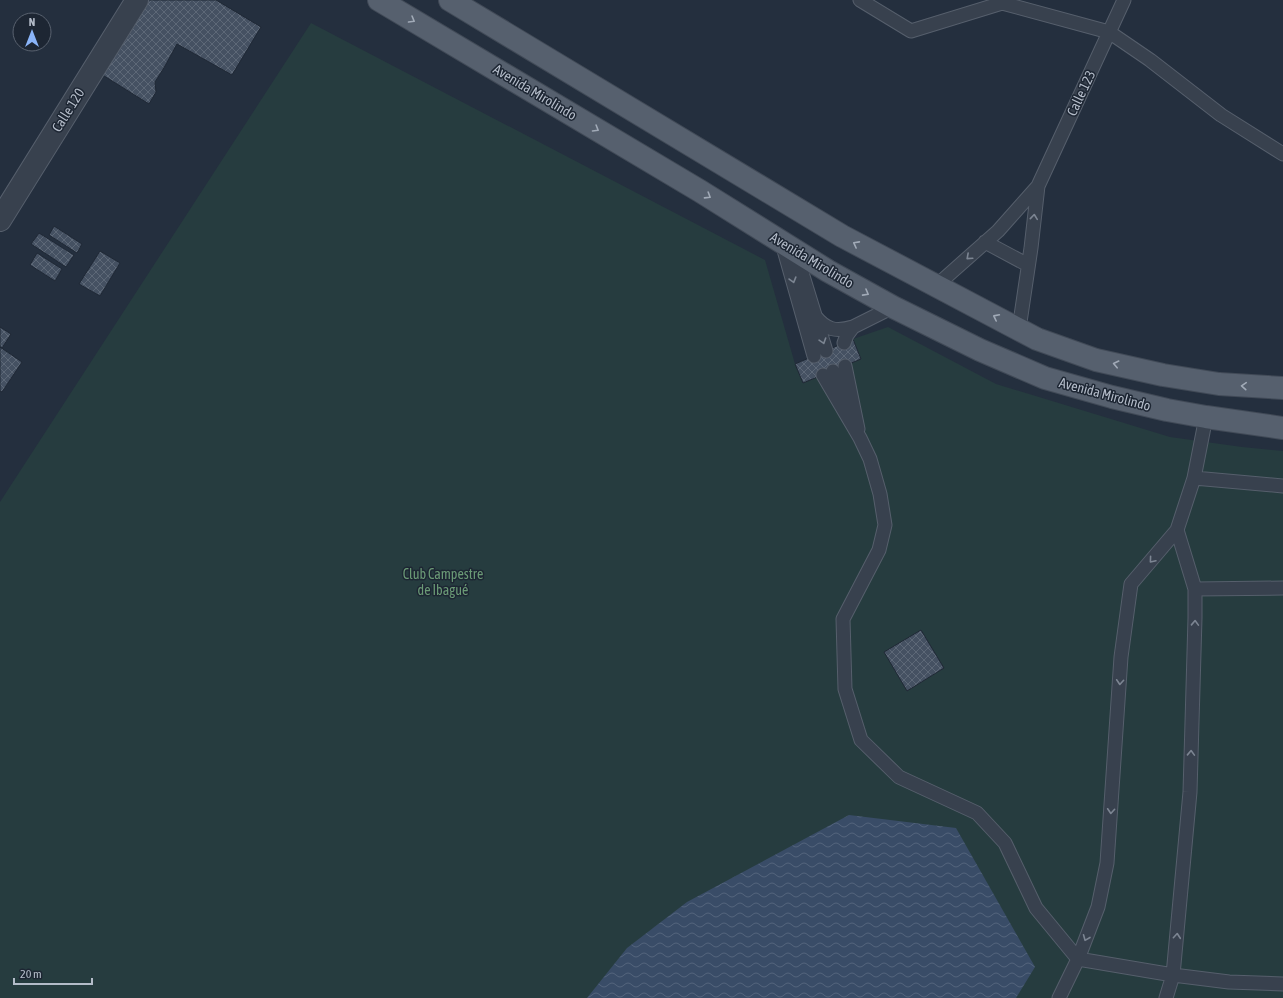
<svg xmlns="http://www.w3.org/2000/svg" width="1283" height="998" viewBox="0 0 1283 998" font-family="'Asap Condensed',sans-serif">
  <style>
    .green { fill: #263c3f }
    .water { fill: url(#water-waves) }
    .building { fill: url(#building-cross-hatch); stroke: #1f2835 }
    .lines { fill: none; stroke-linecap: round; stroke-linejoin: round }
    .lane-casing { stroke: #565f6c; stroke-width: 15 }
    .street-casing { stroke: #565f6c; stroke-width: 24 }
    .primary-casing { stroke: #414a57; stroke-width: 24 }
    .lane { stroke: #38414e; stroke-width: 13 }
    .street { stroke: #38414e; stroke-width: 22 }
    .primary { stroke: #56606e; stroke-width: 22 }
    .oneway { stroke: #a1aab7 }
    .oneway2 { stroke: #7c8592 }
    .labels { text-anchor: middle; stroke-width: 3; stroke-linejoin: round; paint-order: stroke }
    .street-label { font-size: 14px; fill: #b4bcc9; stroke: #1d2633 }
    .park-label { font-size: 14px; fill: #6b9a76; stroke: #1d2633 }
  </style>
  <defs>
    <pattern id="water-waves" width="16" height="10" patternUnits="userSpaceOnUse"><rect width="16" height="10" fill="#394c67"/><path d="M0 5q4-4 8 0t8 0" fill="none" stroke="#53647b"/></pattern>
    <pattern id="building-cross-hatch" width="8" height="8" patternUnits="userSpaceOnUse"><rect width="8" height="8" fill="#455162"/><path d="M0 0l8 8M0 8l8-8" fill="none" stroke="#5d6877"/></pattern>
  </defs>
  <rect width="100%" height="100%" fill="#242f3e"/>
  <!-- green -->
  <path class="green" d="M311 23 765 260 795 364 853 339 888 327 996 384 1170 437 1242 447 1283 451V998H0V502Z"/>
  <!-- water -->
  <path class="water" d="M849 815 956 828 1035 967 1016 998H587L627 948 687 902Z"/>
  <!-- building -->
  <path class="building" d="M146 0H216L261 27 232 75 177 44 165 66 155 82 156 92 149 104 101 74Z
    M54 226 82 244 77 253 49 235Z
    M39 233 74 255 66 267 31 244Z
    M100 251 120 263 100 296 79 284Z
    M37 253 62 269 55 281 30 265Z
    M0 327 11 334 2 348 0 347Z
    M853 339 861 359 803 383 795 364Z
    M0 347 22 362 2 392 0 391Z
    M921 630 944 668 907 691 884 652Z"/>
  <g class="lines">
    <defs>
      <path id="lane" d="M860 0 911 31 1002 3 1109 32 1150 60 1221 115 1283 154
        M985 242 1028 265
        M782 243 814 356
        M795 250 826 351
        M936 286 998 231 1038 186 1124 0
        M815 316C826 330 836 332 853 327
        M1019 329 1031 248 1038 186
        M844 343 847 335 853 327 893 307
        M845 366 858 429
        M833 371 845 401
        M823 375 860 438 870 459 880 494 885 525 879 550 843 619 845 689 861 740 899 777 977 813 1005 843 1036 908 1078 959 1173 975 1229 982 1283 984
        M1194 478 1206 417
        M1195 589 1283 588
        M1059 998 1078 959 1098 907 1107 863 1121 657 1131 584 1177 530 1194 478 1283 486
        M1166 998 1173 975 1190 792 1195 618V589L1177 530"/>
      <path id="street" d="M0 220 137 0"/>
      <path id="primary" d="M379 0 700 191 828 271 893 307 980 350 1045 378 1112 397 1167 410 1206 417 1283 428
        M450 0 842 236 1037 339 1096 360 1163 375 1219 384 1283 388"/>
    </defs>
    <!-- lane casing -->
    <use href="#lane" class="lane-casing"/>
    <!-- street casing -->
    <use href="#street" class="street-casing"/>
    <!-- primary casing -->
    <use href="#primary" class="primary-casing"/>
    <!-- lane -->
    <use href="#lane" class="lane"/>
    <!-- street -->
    <use href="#street" class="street"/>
    <!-- primary -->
    <use href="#primary" class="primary"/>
  </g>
  <!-- one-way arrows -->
  <defs><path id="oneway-chevron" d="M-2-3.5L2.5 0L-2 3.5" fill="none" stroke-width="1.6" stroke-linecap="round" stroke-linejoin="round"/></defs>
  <g class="oneway">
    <use href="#oneway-chevron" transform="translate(412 20) rotate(30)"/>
    <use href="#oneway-chevron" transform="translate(596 129) rotate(31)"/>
    <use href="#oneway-chevron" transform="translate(708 196) rotate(32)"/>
    <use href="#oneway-chevron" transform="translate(856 244) rotate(-152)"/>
    <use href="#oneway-chevron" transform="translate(866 293) rotate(29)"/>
    <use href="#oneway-chevron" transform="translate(996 317) rotate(-153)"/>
    <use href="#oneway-chevron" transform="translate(1116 364) rotate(-167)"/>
    <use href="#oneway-chevron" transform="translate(1244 386) rotate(-176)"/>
  </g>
  <g class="oneway2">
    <use href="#oneway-chevron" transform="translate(1034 217) rotate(-84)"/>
    <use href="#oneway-chevron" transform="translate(969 257) rotate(138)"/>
    <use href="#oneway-chevron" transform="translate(793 280) rotate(74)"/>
    <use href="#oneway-chevron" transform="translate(823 341) rotate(72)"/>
    <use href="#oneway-chevron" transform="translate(1152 560) rotate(130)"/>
    <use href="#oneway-chevron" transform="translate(1195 623) rotate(-88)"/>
    <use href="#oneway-chevron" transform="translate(1120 682) rotate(94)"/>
    <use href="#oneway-chevron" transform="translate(1191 753) rotate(-88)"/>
    <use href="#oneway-chevron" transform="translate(1111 811) rotate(94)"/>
    <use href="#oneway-chevron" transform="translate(1177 936) rotate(-85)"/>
    <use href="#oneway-chevron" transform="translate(1086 938) rotate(112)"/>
  </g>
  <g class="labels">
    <!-- street labels -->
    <g class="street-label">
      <text transform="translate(535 92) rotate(31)" y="5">Avenida Mirolindo</text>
      <text transform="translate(1081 93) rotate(-65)" y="5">Calle 123</text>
      <text transform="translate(68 110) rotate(-58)" y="5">Calle 120</text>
      <text transform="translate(812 260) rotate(31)" y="5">Avenida Mirolindo</text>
      <text transform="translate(1105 394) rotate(15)" y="5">Avenida Mirolindo</text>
    </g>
    <!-- park labels -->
    <g class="park-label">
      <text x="443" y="579">Club Campestre<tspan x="443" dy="16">de Ibagué</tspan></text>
    </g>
  </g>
  <!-- north arrow -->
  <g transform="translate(32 32)"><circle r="19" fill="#1d2633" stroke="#59626f"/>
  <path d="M0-3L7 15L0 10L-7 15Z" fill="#8ab4f8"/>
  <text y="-6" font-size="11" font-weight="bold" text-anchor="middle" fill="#b4bcc9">N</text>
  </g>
  <!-- scale -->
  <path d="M14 978v6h78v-6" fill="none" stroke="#b4bcc9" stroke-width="2"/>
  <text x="20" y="978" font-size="12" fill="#b4bcc9" stroke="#1d2633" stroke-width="3" paint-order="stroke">20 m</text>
</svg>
